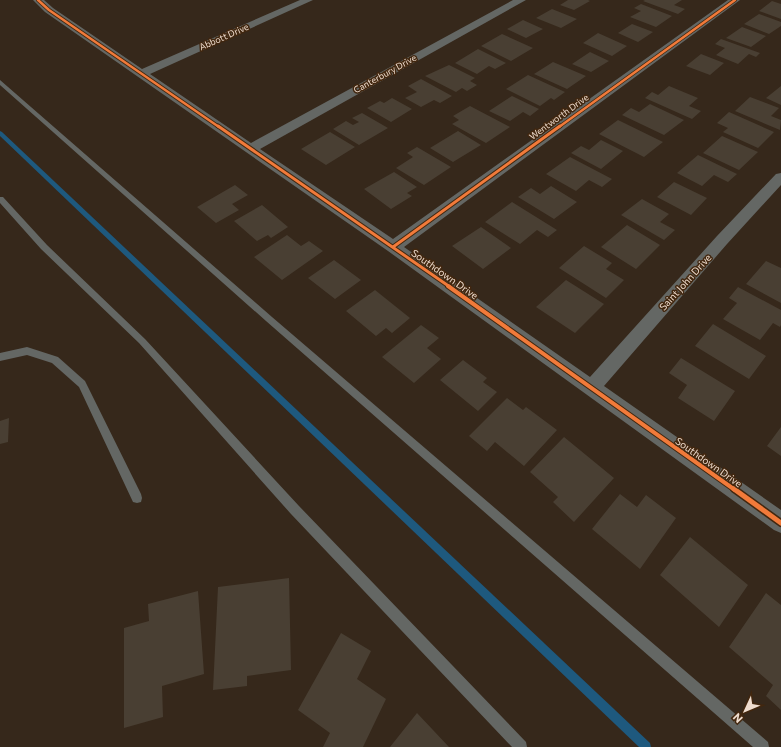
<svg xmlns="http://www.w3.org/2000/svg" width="781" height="747" viewBox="0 0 781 747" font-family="Commissioner,sans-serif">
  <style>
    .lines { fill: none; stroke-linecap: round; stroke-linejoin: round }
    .stream { fill: #1e597e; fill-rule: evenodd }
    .building { fill: #493f33 }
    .lane { fill: #646764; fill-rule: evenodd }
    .street { fill: #646764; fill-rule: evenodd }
    .cycleway-far3-casing { stroke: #42270f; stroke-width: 4 }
    .cycleway-far2-casing { stroke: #42270f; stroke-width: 5 }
    .cycleway-far1-casing { stroke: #42270f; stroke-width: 6 }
    .cycleway-casing { stroke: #42270f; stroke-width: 8 }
    .cycleway-far3 { stroke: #f17a3a; stroke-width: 2.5 }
    .cycleway-far2 { stroke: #f17a3a; stroke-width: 3 }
    .cycleway-far1 { stroke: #f17a3a; stroke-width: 4 }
    .cycleway { stroke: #f17a3a; stroke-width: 5 }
    .labels { text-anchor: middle; stroke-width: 3; stroke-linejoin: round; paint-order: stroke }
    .far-street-label { font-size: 9px; fill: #efddcf; stroke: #42270f }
    .street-label { font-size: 10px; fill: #efddcf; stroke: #42270f }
  </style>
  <rect width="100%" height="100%" fill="#36281b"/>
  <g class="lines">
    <!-- stream -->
    <path class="stream" d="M0 131 2 132 650 743 651 747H639L0 136Z"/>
  </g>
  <!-- building -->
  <path class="building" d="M568 0H588L590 1 574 10 560 5Z
    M645 0H682L674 5 685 9 678 14 643 1Z
    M772 1 781 4V19L759 11Z
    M641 4 672 16 656 27 630 17 641 11 634 8Z
    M552 9 577 19 561 28 536 18Z
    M759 14 781 22V26L769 34 744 24Z
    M523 20 543 29 526 38 507 29Z
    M632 24 653 32 638 42 618 33Z
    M742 27 766 36 751 47 726 38Z
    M598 33 627 46 612 56 583 43Z
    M502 34 533 48 511 61 481 46Z
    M721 39 760 53 756 57 749 54 738 64 716 55 725 48 715 44Z
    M478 49 506 63 495 69 489 66 477 74 455 63Z
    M590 52 609 61 591 72 572 64Z
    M701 54 724 63 710 75 686 66Z
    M553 62 586 76 567 89 534 74Z
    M449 65 475 78 470 81 477 85 467 91 462 88 456 92 425 76Z
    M528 75 565 92 554 100 551 98 540 106 506 89Z
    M421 79 452 96 440 103 434 100 421 107 405 98 417 92 408 86Z
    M669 86 698 98 689 106 701 111 692 119 645 98 652 92 658 95Z
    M781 86V105L766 98Z
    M512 96 539 109 530 116 523 112 510 121 489 111Z
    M750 97 779 108 771 116 781 120 780 130 735 111Z
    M392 98 412 109 391 122 367 108 380 101 384 103Z
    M650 104 684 120 664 135 622 115 631 108 639 112Z
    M470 106 510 127 486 143 452 124 459 120 453 116Z
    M729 112 774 132 758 148 723 132 728 128 717 123Z
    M362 113 388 128 359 145 333 129 346 121 353 125 359 122 352 118Z
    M618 120 663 142 644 157 599 134Z
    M458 131 481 145 453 162 430 148Z
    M330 132 355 147 326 165 301 149Z
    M722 136 758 152 739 170 703 153Z
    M601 140 623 151 601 169 571 153 581 146 589 150Z
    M417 147 451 167 424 185 396 168 413 157 407 153Z
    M698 155 737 174 728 182 714 175 702 186 677 173Z
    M570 157 612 179 602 187 589 180 576 191 546 174Z
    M394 172 417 187 407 193 412 196 391 209 364 189Z
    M674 182 707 198 691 215 657 197Z
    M235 185 248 195 232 204 239 210 216 223 197 207Z
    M551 186 577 202 554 219 518 197 531 188 540 194Z
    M642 199 669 214 660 222 675 230 664 240 621 215Z
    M512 202 557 230 548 237 537 230 520 244 485 222Z
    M262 205 288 227 271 238 268 235 257 241 234 221Z
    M627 225 660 245 636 269 601 247Z
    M481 227 511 248 483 269 452 246Z
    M287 235 301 246 309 241 323 251 282 280 254 257Z
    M584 246 612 263 606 269 624 280 606 298 559 268Z
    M334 260 361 280 335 299 308 278Z
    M766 261 781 268V303L746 284Z
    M566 280 604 304 575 333 536 307Z
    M738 287 781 310V325L780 327 773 323 760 340 723 319 737 303 729 298Z
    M375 290 410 318 392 333 386 328 376 336 346 311Z
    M713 324 766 356 749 379 695 346Z
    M421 325 439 338 427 348 441 359 414 383 382 357Z
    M681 358 735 391 714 421 678 398 687 385 669 373Z
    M463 360 487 378 483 382 497 392 478 411 440 380Z
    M507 398 523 410 526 407 557 430 524 466 495 442 487 451 469 436Z
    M9 418 8 442 0 444V421Z
    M781 427V456L767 446Z
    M564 437 614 478 574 522 553 502 558 497 530 472Z
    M620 494 637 507 646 495 676 518 640 569 592 529Z
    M690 537 748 585 719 627 660 575Z
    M289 578 291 670 247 676V686L213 690 218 587Z
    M198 591 204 674 162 686 163 717 124 728V628L149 621 148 604Z
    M766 593 781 605V710L766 696 773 685 729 647Z
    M341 633 371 651 357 679 386 699 363 747H323L330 733 298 710Z
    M417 713 449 747H390Z"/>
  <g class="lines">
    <!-- lane -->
    <path class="lane" d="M0 80 272 317 768 742 769 747H753L266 321 0 85Z
      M0 197H3L47 245 145 339 299 506 526 742 527 747H512L291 514 139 343 41 249 0 203Z
      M27 347 58 357 85 381 141 494 142 498 141 502 137 503 133 502 79 387 52 363 27 355 0 361V353Z"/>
    <!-- street -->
    <path class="street" d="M33 0H44L53 8 142 69 300 0H313L150 74 251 143 513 0H526L260 149 393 239 728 0H740L404 247 590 377 717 236 776 174 781 173V185L727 244 604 386 781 510V533L774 530 388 251 45 12Z"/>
    <defs>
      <path id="cycleway-far3" d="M38 0 49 10 219 127
        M559 127 735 0"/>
      <path id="cycleway-far2" d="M218 126 450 287
        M393 247 560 126"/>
      <path id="cycleway-far1" d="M448 286 735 490"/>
      <path id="cycleway" d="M734 489 781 523"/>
    </defs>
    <!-- cycleway-far3 casing -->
    <use href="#cycleway-far3" class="cycleway-far3-casing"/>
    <!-- cycleway-far2 casing -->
    <use href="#cycleway-far2" class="cycleway-far2-casing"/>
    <!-- cycleway-far1 casing -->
    <use href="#cycleway-far1" class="cycleway-far1-casing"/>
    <!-- cycleway casing -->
    <use href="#cycleway" class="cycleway-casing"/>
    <!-- cycleway-far3 -->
    <use href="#cycleway-far3" class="cycleway-far3"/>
    <!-- cycleway-far2 -->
    <use href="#cycleway-far2" class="cycleway-far2"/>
    <!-- cycleway-far1 -->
    <use href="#cycleway-far1" class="cycleway-far1"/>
    <!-- cycleway -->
    <use href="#cycleway" class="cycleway"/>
  </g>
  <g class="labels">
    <!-- far-street labels -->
    <g class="far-street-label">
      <text transform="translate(224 37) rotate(-24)" y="3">Abbott Drive</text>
      <text transform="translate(385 74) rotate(-29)" y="3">Canterbury Drive</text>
      <text transform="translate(559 117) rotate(-36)" y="3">Wentworth Drive</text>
    </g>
    <!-- street labels -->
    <g class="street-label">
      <text transform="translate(445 274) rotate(35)" y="4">Southdown Drive</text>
      <text transform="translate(685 282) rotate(-48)" y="4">Saint John Drive</text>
      <text transform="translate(709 462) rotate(35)" y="4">Southdown Drive</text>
    </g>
  </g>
  <!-- north arrow -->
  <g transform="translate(745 711) rotate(226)" stroke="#42270f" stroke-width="3" paint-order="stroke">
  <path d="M0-3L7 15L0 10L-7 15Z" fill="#efddcf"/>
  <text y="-6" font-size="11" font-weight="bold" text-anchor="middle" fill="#efddcf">N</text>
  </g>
</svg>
